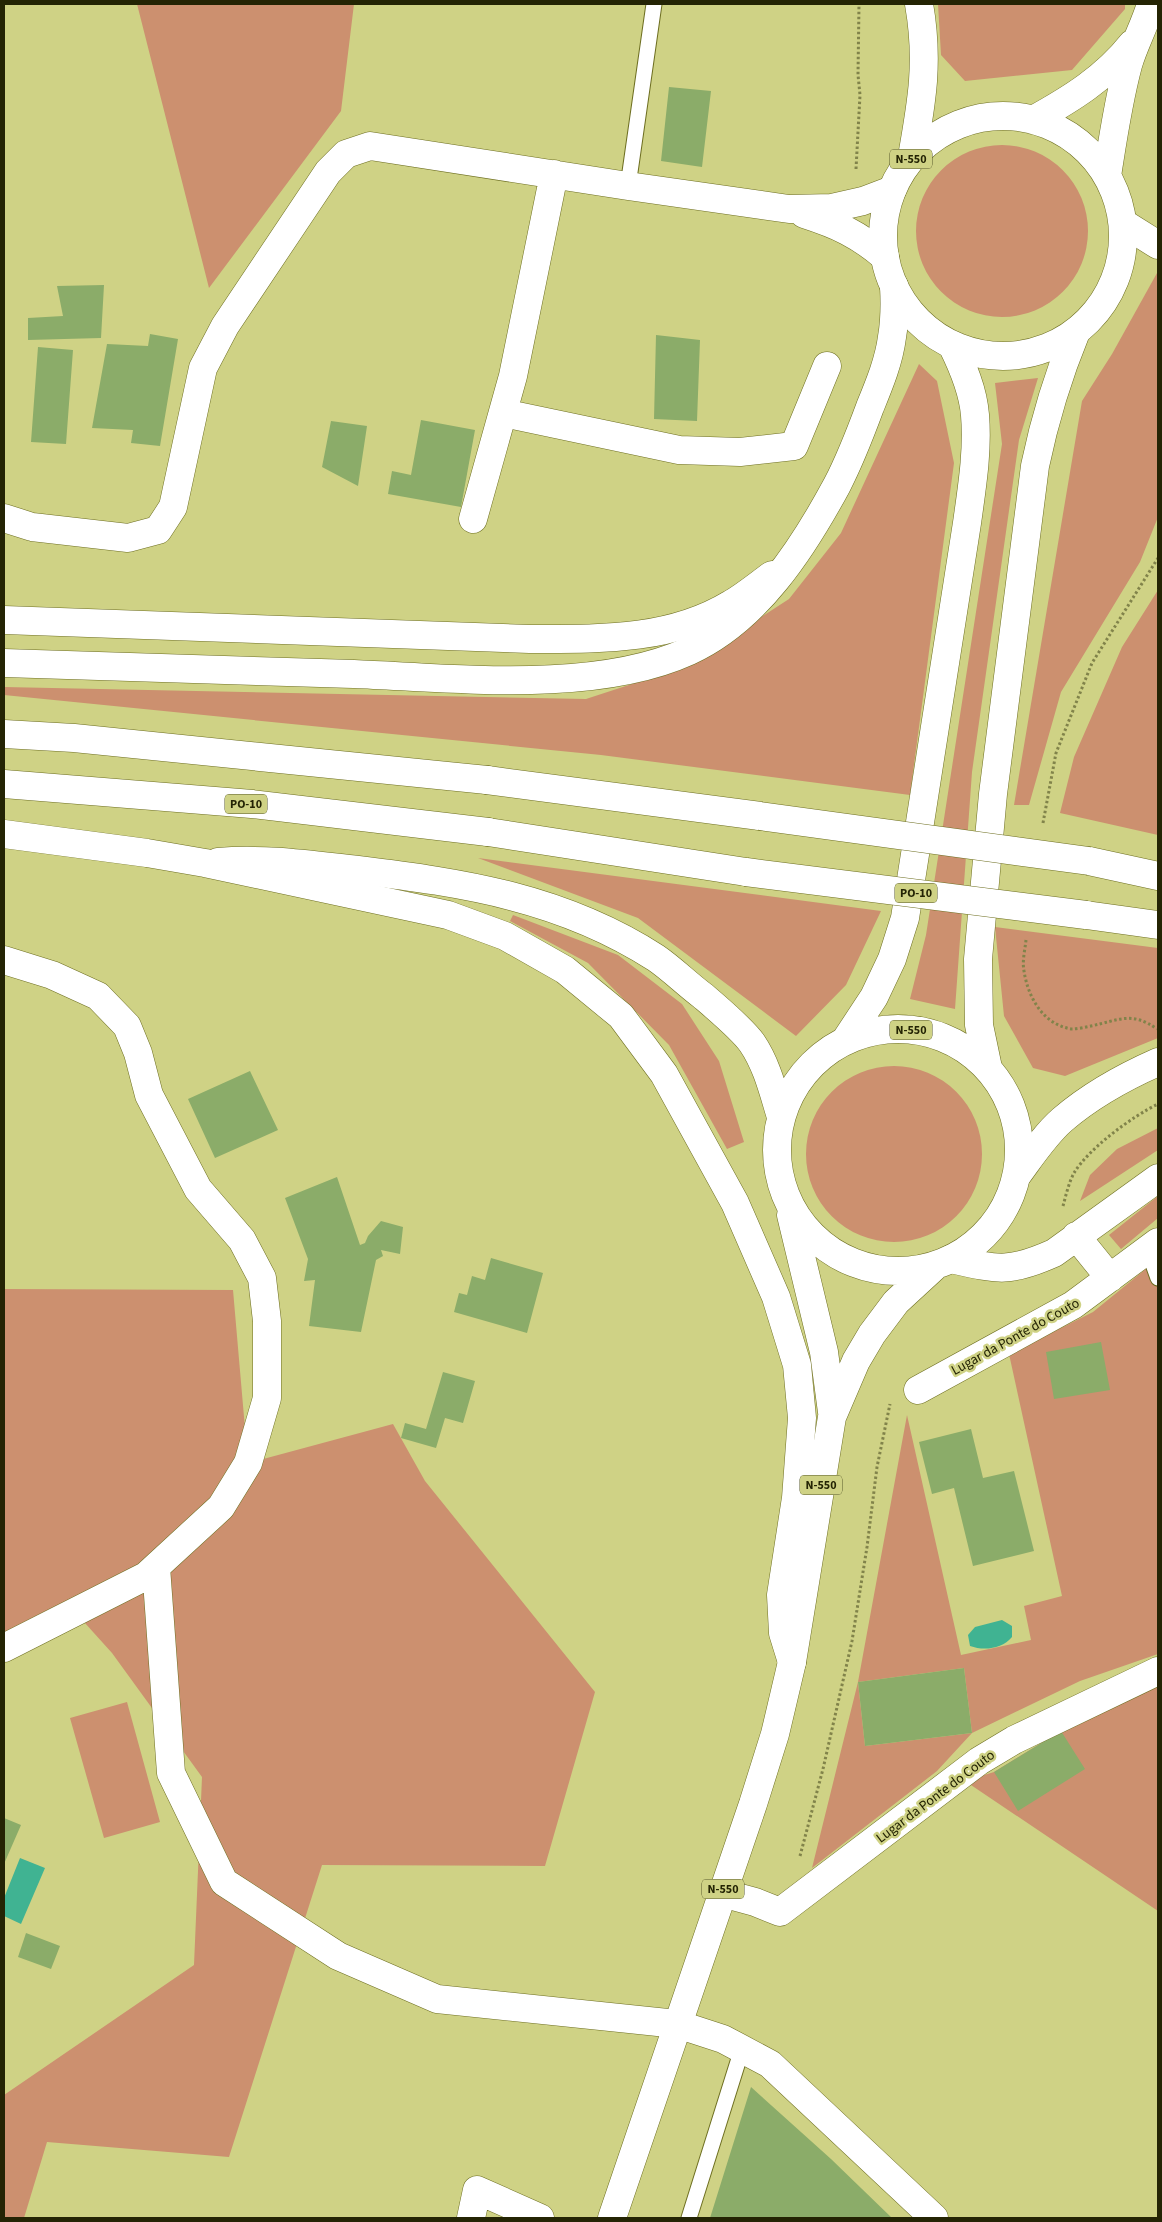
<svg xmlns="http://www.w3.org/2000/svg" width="1162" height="2222" viewBox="0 0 1162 2222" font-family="'Source Sans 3',sans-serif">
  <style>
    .green { fill: #cc906f; fill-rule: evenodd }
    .water { fill: #40b392 }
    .building { fill: #8bac69 }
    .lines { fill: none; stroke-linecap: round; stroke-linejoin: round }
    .service-casing { stroke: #6e6f21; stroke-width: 17 }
    .minor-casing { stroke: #6e6f21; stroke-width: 29 }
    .tertiary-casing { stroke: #6e6f21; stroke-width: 29 }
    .primary-casing { stroke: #6e6f21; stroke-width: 29 }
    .trunk-casing { stroke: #6e6f21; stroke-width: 29 }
    .motorway-casing { stroke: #6e6f21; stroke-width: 29 }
    .path { stroke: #81834a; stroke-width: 3; stroke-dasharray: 2.5 2.5; stroke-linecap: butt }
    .service { stroke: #fff; stroke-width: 15 }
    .minor { stroke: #fff; stroke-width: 28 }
    .tertiary { stroke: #fff; stroke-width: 28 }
    .primary { stroke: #fff; stroke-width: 28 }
    .trunk { stroke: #fff; stroke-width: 28 }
    .motorway { stroke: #fff; stroke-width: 28 }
    .primary-bridge-casing { stroke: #6e6f21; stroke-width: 29; stroke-linecap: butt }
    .primary-bridge { stroke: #fff; stroke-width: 28 }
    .labels { text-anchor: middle; stroke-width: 5; stroke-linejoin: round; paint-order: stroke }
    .shield { fill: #cfd285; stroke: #57582b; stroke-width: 1 }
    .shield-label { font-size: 12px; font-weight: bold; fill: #242404 }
    .street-label { font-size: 14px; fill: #242404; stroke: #cfd285 }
  </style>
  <rect width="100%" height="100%" fill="#cfd285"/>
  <!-- green -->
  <path class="green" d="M137 4H354L341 111 209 288Z
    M938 4H1125V9L1072 70 965 81 941 55Z
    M916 231a86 86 0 1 1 172 0a86 86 0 1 1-172 0Z
    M1157 273 1158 274V517L1140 562 1061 692 1029 805H1014L1082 401 1112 354Z
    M919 364 937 381 954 463 910 795 601 755 4 695V687L586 699 684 667 789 599 841 533Z
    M1038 378 1019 440 972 772 955 1009 910 999 926 935 1002 444 995 383Z
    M1158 590V835L1060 813 1074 757 1122 647Z
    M478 858 881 911 846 985 796 1036 638 918Z
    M513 915 618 955 682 1004 719 1061 744 1142 727 1149 669 1045 588 963 510 921Z
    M995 927 1158 948V1038L1065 1076 1033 1068 1004 1016Z
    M806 1154a88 88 0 1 1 176 0a88 88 0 1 1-176 0Z
    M1158 1128V1150L1080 1201 1090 1175 1117 1149Z
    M1158 1196V1218L1121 1249 1109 1235Z
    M1158 1259V1654L1080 1681 972 1733 937 1771 812 1868 858 1682 907 1415 961 1655 1031 1640 1024 1606 1062 1596 1009 1354 1093 1312ZM964 1668 972 1733 865 1746 858 1682Z
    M4 1289 233 1290 248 1463 393 1424 425 1481 595 1692 545 1866 322 1865 229 2157 47 2142 24 2218H4V2095L194 1965 202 1777 112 1653 75 1612 4 1648Z
    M1158 1682V1911L965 1781 994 1772 1061 1731Z
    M127 1702 160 1822 104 1838 70 1718Z"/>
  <!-- water -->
  <path class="water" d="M1002 1620 1012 1626V1637C1002 1649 984 1651 970 1646L968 1635 975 1627Z
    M20 1858 45 1868 21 1924 4 1916V1898Z"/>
  <!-- building -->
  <path class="building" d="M669 87 711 91 702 167 661 161Z
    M104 285 101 338 28 340V318L63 316 57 286Z
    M150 334 178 339 160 446 131 443 133 430 92 428 107 344 148 346Z
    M656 335 700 340 697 421 654 419Z
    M38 347 73 350 66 444 31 442Z
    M421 420 475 430 461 507 388 494 392 471 411 475Z
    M331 421 367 426 358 486 322 467Z
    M250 1071 278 1130 215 1158 188 1099Z
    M337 1177 360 1245 365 1243 368 1236 381 1221 403 1227 400 1254 381 1250 383 1256 376 1260 361 1332 309 1326 315 1280 304 1281 308 1259 285 1198Z
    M491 1258 543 1273 527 1333 454 1312 459 1293 467 1295 472 1276 485 1280Z
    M1101 1342 1110 1390 1054 1399 1046 1352Z
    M443 1372 475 1381 463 1423 445 1418 436 1448 401 1438 405 1423 426 1429Z
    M971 1429 983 1478 1014 1471 1034 1551 973 1566 954 1488 932 1494 919 1442Z
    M964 1668 972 1733 865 1746 858 1682Z
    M1061 1731 1085 1769 1018 1811 994 1772Z
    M4 1818 21 1825 4 1864Z
    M26 1933 60 1946 51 1969 18 1957Z
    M751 2087 831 2159 892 2218H710Z"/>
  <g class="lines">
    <defs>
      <path id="service" d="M628 186 654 4
        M1148 1250 1158 1278
        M689 2218 742 2049"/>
      <path id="minor" d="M912 157C922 101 929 61 919 4
        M804 214C838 225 858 234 885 257
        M503 413 679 450 740 452 794 446 827 366
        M4 518 32 527 128 538 158 530 173 507 203 368 225 326 328 172 346 154 370 146 628 186 789 209 832 208 863 201 892 190
        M473 519 513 376 554 174
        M4 960 52 975 98 996 127 1026 138 1053 149 1095 198 1189 242 1240 262 1278 267 1321V1398L248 1463 221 1507 146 1576 4 1648
        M1076 1236 1110 1278
        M951 1259C999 1270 1009 1273 1054 1253L1158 1178
        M918 1390 1073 1305 1158 1242
        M156 1567 171 1773 224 1882 338 1956 437 1999 677 2024 723 2039 770 2064 934 2218
        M722 1893 755 1902 780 1912 979 1761 1014 1740 1158 1671
        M471 2218 477 2190 540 2218"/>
      <path id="tertiary" d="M4 620 530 639C599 639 670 641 731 604 745 596 758 585 772 575"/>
      <path id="primary" d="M1123 223 1158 245
        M487 780 760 816
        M488 832 746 872
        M1089 861 1158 876
        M1086 915 1158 925
        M1018 1174C1032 1155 1045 1135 1062 1120 1091 1095 1124 1077 1158 1062"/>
      <path id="trunk" d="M883 236a120 120 0 1 1 240 0a120 120 0 1 1-240 0Z
        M1033 120C1071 99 1105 78 1132 44
        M1107 176C1113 138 1118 102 1128 65 1134 44 1145 25 1151 4
        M218 862C265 858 311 865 358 870 465 883 563 898 656 958 672 969 687 984 703 996 717 1008 742 1029 752 1043 767 1065 773 1091 781 1117
        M777 1150a121 121 0 1 1 242 0a121 121 0 1 1-242 0Z
        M845 1041 874 997 892 959 905 918 967 523C972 487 978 451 975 415 973 390 963 367 952 345
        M988 1068 979 1025 978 959 993 794 1035 466C1045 418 1057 378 1076 332
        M791 1215 824 1352 832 1412
        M612 2218 753 1804 775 1734 792 1662 832 1417 856 1361 872 1334 896 1302 934 1267"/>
      <path id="motorway" d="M4 663C120 667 237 671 354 674 456 678 595 694 689 651 757 620 803 548 837 485 850 460 860 434 870 407 879 385 889 361 892 337 895 320 895 304 894 286
        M4 734 74 738 487 780
        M4 784 252 804 488 832
        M4 834 147 853 205 863 448 915 505 936 565 970 621 1016 664 1074 735 1203 776 1297 797 1365 802 1418 796 1498 781 1595 783 1633 792 1662"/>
    </defs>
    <!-- service casing -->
    <use href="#service" class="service-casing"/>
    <!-- minor casing -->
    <use href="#minor" class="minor-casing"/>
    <!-- tertiary casing -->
    <use href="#tertiary" class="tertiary-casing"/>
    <!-- primary casing -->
    <use href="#primary" class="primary-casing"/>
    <!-- trunk casing -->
    <use href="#trunk" class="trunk-casing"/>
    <!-- motorway casing -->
    <use href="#motorway" class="motorway-casing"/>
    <!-- path -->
    <path class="path" d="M856 169 860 95 858 75 859 4
      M1043 823 1056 753 1092 663 1158 558
      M1026 940C1025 950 1022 961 1024 971 1028 997 1043 1025 1072 1029 1078 1029 1086 1027 1091 1026 1119 1020 1132 1011 1157 1029
      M1063 1206C1066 1195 1069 1182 1074 1173 1089 1148 1133 1116 1158 1104
      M800 1856 823 1769 852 1641 867 1547 877 1467 890 1404"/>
    <!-- service -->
    <use href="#service" class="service"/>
    <!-- minor -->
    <use href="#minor" class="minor"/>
    <!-- tertiary -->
    <use href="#tertiary" class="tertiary"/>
    <!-- primary -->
    <use href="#primary" class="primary"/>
    <!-- trunk -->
    <use href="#trunk" class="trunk"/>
    <!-- motorway -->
    <use href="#motorway" class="motorway"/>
    <defs>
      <path id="primary-bridge" d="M760 816 1089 861
        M746 872 1086 915"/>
    </defs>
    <!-- primary-bridge casing -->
    <use href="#primary-bridge" class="primary-bridge-casing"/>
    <!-- primary-bridge -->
    <use href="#primary-bridge" class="primary-bridge"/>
  </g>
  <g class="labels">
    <!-- shield labels -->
    <g class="shield">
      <rect x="890" y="149.5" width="42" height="19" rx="4"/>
      <rect x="225" y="794.5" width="42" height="19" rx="4"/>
      <rect x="895" y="883.5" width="42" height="19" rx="4"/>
      <rect x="890" y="1020.5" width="42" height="19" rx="4"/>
      <rect x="800" y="1475.5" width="42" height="19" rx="4"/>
      <rect x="702" y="1879.5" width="42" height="19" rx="4"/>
    </g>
    <g class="shield-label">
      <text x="911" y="163">N-550</text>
      <text x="246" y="808">PO-10</text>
      <text x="916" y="897">PO-10</text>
      <text x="911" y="1034">N-550</text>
      <text x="821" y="1489">N-550</text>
      <text x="723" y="1893">N-550</text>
    </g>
    <!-- street labels -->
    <g class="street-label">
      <text transform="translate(1015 1336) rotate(-29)" y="5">Lugar da Ponte do Couto</text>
      <text transform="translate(935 1796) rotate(-37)" y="5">Lugar da Ponte do Couto</text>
    </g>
  </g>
  <!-- border -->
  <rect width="1162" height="2222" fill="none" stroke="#242404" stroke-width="10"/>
</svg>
